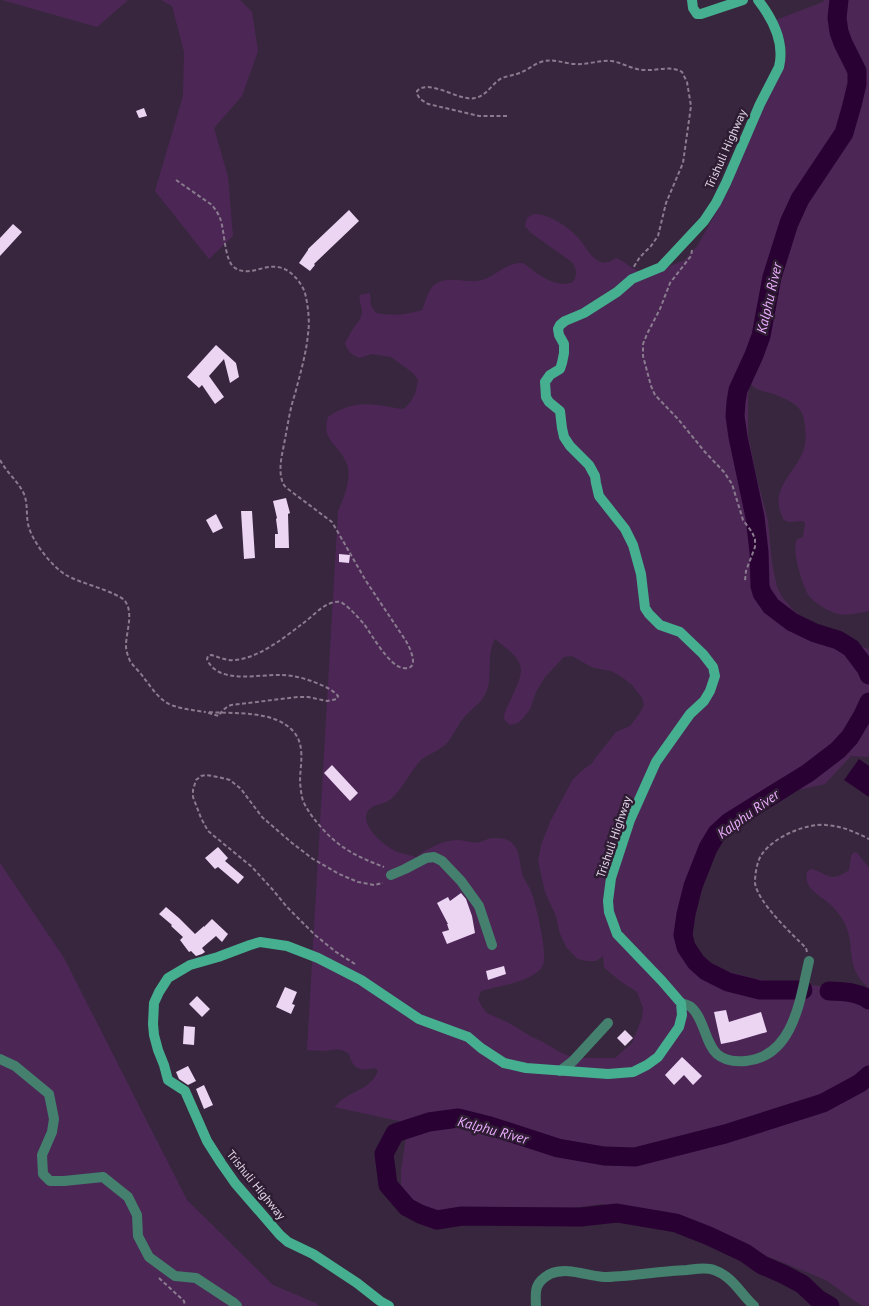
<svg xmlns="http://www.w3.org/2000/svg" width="869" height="1306" viewBox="0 0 869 1306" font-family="'PT Sans',sans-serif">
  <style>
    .green { fill: #4c2756; fill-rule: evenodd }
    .water { fill: #290133 }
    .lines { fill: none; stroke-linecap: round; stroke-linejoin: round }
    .river { stroke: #290133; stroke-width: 19 }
    .building { fill: #ecd4f3 }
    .path { stroke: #8a7b8f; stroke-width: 2; stroke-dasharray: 4 2.5; stroke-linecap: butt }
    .street { stroke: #44806d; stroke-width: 10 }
    .secondary { stroke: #46af90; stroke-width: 10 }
    .labels { text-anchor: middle; stroke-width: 5; stroke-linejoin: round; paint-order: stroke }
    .street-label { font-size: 12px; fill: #e0d4e4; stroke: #2e1c33 }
    .water-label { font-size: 14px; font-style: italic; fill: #edafff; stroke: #2e1c33 }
  </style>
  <rect width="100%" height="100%" fill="#38263e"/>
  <!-- green -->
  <path class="green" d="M2 0H128L97 27Z
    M161 0H240L252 12 258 51 242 96 214 128 228 177 233 236 209 259 155 191 183 96 184 52 172 6Z
    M824 0H869V611C858 613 846 617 835 613 826 610 815 603 809 596 803 588 791 549 797 540 799 538 802 538 803 536L805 523 803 521 789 522 784 520C767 489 795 475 804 449 806 442 806 434 805 426 804 421 804 416 801 411 796 403 784 398 776 395 768 391 756 392 751 384L749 388 748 399V434L756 475 768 521 772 563 777 587 782 597 795 612 811 623 839 634 869 650V757L851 756 825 784 794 791 768 802 754 811 734 828 719 845 709 861 699 887 691 924 690 940 694 951 700 959 727 971 751 978 783 983 846 988 869 993V1306H862L826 1280 671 1217 602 1204 549 1211H429L412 1204 401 1189V1171L406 1137 422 1126 334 1107C337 1105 340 1101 343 1099 356 1090 372 1087 378 1071L375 1068C360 1071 353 1070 349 1054 340 1047 334 1050 324 1051 318 1051 312 1050 307 1050L338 511C344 498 353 476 346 462 338 443 321 441 328 417 354 399 372 404 401 409L405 408 411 401 415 394 418 380 413 373 391 357 372 354 359 358C352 355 347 351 345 343 348 338 350 333 353 329 357 323 362 319 362 311 362 305 358 301 360 295L370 293 371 306 376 313C393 316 406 315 422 310 425 303 428 291 433 286 447 273 467 285 482 280 494 277 508 262 521 263 525 263 528 267 531 269 543 278 558 288 573 282 578 275 576 268 572 262L531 233 525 226 527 218 533 214C550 214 569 227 580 240 587 248 590 258 601 262 607 264 611 261 616 258 625 261 632 270 642 272L668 267 685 260 698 245 729 189 746 147 774 84 784 65 786 54 785 42 776 20 823 2ZM495 639C526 664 527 665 510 701 507 708 504 711 504 719L510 725 518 723 524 717 530 709 536 692 545 677 564 657 572 656 586 664 594 668 611 671 619 675 632 685 642 698 644 705 640 713 630 726 616 732 591 764 584 769 573 779 550 822 541 845 538 861 545 892 556 916 559 931 566 947 578 959 587 961H596L603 956 604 967 607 970 620 981 637 992 643 1008 642 1018 632 1043 615 1058H584L566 1055 558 1051 543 1042 530 1036 511 1024 487 1013 482 1007 478 999 481 991C497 986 535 982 543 965 548 955 536 905 532 894 530 887 525 882 523 876 519 866 521 852 513 844 508 838 495 837 488 839 485 840 483 841 481 842 473 844 465 840 458 840 443 840 427 849 416 857 410 855 403 854 397 852 387 848 365 830 366 817 367 803 384 806 392 798 404 787 410 771 422 759 429 754 438 751 445 745 452 738 456 728 462 720 468 712 477 706 483 698 495 682 485 654 495 639Z
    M854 852 858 854 869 868V988C842 965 858 946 843 920 840 915 835 909 831 905 820 895 803 889 807 872L811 869C828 873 830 884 849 870L851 856Z
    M0 863 64 958 187 1200 273 1285 318 1304V1306H0Z"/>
  <!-- water -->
  <path class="water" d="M859 759 869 766V797L844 780Z"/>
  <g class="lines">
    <!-- river -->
    <path class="river" d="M839 0 837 18 839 32 843 43 857 71V84L852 105 844 133 800 199 789 223 772 277 761 336 754 355 738 390 736 402 735 416 738 437 755 517 759 552 760 586 762 593 771 606 792 622 815 633 838 640 851 648 866 668 869 675
      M803 990H760L728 982 706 971 696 962 686 947 683 935 686 914 693 886 708 848 717 833 729 822 808 773 838 750 850 737 863 715 869 702
      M829 991C842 991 859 992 869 1000
      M830 1306 818 1299 802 1284 783 1274 762 1265 745 1253 709 1236 676 1223 617 1213 581 1217 462 1216 437 1220 420 1214 407 1207 388 1185 384 1154 395 1133 429 1122 458 1118 490 1126 558 1148 604 1156 635 1157 725 1134 823 1103 860 1083 869 1075"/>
  </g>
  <!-- building -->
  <path class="building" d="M144 108 147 116 139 118 136 111Z
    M349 210 359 221 314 264 315 265 310 271 299 263 308 250V249Z
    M13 224 22 232 0 256V238Z
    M216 345 236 363 239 377 230 383 224 359 209 376 224 397 215 404 202 385 199 388 187 377Z
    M286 498 290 513 288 514 289 548H275V534H278L276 519 277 518 273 501Z
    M241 511H252L255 558 244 559Z
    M216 514 223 528 213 533 206 520Z
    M339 554 350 555 349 563 339 562Z
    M332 765 358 793 350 801 324 773Z
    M218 847 228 858 225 861 244 877 238 884 218 867 215 869 205 858Z
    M461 893 466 899 472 916 475 933 447 944 442 932 449 930 447 924H448L437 903 448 897 450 901Z
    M166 907 179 918 195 934 204 926V927L212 919 228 934 222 942 216 936 202 948 205 952 202 954 196 956 191 951 189 952 180 940 183 937 171 926 172 925 159 914Z
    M504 966 506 974 488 980 486 971Z
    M285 987 297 992 292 1004 295 1005 291 1014 276 1007Z
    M197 996 210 1009 202 1017 189 1004Z
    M726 1010 729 1022 761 1012 767 1032 736 1041 721 1044 714 1012Z
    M184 1026 195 1027 194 1045 183 1044Z
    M625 1030 633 1038 625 1046 617 1038Z
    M682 1057 702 1076 693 1085 684 1075 674 1085 665 1075Z
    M188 1066 196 1081 188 1085 179 1079 176 1072Z
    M204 1085 213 1105 204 1109 196 1089Z"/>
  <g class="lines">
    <!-- path -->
    <path class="path" d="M507 116H479L428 104 420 99 417 94V91C430 78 459 102 475 98 487 96 492 83 502 78 508 76 514 75 520 73 527 70 533 65 541 62 552 58 562 63 574 64 587 65 599 60 612 61 623 63 633 70 645 70 658 71 670 65 682 72L687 82 691 106 683 163 666 203 658 236 651 246 640 257 633 268
      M176 180 212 205C215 209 218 213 220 218 225 231 224 261 235 268 254 280 273 253 295 277 299 281 303 287 305 293 308 305 310 322 308 334 306 355 300 374 295 394 290 408 288 424 285 439 283 451 279 464 281 476 282 482 283 485 288 489L332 522 366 581 406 641C410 648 421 671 403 668 389 666 372 635 364 624 357 616 350 608 341 602 325 600 314 616 302 624 284 638 257 659 234 660 226 661 219 657 211 655L208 656 207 659C217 685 260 674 281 675 294 675 307 679 319 684 326 687 333 690 338 696L337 699 327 701 308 697H298L231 705C225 708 222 710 219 716L205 712
      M692 250 691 256 670 283 660 309 647 334 643 344V356L651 386 655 395 678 419 705 452 724 472 732 484 743 520 752 532 755 539V547L746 571 745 581
      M0 460C7 473 18 481 24 494 28 504 26 514 28 524 31 540 52 567 66 575 79 583 118 592 125 601 134 613 126 632 126 646 126 651 128 656 130 661 134 667 140 672 144 678 152 688 159 700 171 705 182 709 193 710 205 712
      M209 712C235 714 274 710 293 731 306 745 300 765 300 782 301 790 301 798 305 805 313 820 331 840 346 849 358 857 371 862 384 867
      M807 952 806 948C792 934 758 903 755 883 755 874 757 861 762 854 774 837 806 823 826 825 842 826 855 832 869 839
      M355 964 336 952 315 935 287 907 273 890 252 867 208 831 201 818 193 797V790L196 780 201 776 206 775 218 777 230 780 241 789 262 817 292 843 313 859 339 874 358 882 374 885 383 883
      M159 1278 184 1301 185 1306"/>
    <!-- street -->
    <path class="street" d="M391 875 405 869 426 858 434 857 442 861 461 881 479 906 492 945
      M681 1003C684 1004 689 1005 691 1007 704 1018 705 1043 717 1054 725 1061 736 1062 746 1061 794 1056 800 999 809 961
      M0 1059 15 1066 49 1094 54 1119 52 1132 42 1155 43 1174 50 1181H64L103 1177 128 1197 137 1215 138 1236 149 1257 175 1276 196 1278 234 1303 237 1306
      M560 1071 573 1061 608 1023
      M536 1306C535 1290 535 1282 550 1274 569 1266 588 1277 607 1277 612 1277 617 1276 622 1276 644 1274 666 1271 687 1270 696 1269 706 1267 714 1270 732 1276 741 1294 754 1306"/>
    <!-- secondary -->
    <path class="secondary" d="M692 0 693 8 697 14H701L743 0
      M389 1306 380 1301 357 1283 313 1254 288 1242 280 1235 235 1183 221 1163 207 1141 185 1091 168 1080 164 1065 158 1050 154 1035 153 1024 154 1003 159 992 168 978 190 965 218 957 250 945 260 942 287 946 318 958 361 980 419 1019 468 1037 481 1048 504 1063 526 1068 608 1074 633 1072 647 1065 658 1057 679 1027 682 1015 681 1003 662 981 617 934 609 912 608 901 611 878 630 820 656 762 690 714 704 701 710 691 715 676 713 667 703 654 680 632 660 625 649 614 645 608 641 574 633 545 625 529 599 496 596 483 595 476 589 465 570 446 564 437 562 428 560 411 549 402 546 397 545 382 550 375 560 369 562 363 564 353V344L559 335 558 329 560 325 565 321 584 313 617 292 632 279 661 267 704 221 716 203 726 183 760 104 779 67C785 43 772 18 758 0"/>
  </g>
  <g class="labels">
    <!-- street labels -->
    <g class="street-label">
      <text transform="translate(726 149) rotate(-66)" y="4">Trishuli Highway</text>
      <text transform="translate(614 837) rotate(-71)" y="4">Trishuli Highway</text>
      <text transform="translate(256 1185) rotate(51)" y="4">Trishuli Highway</text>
    </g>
    <!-- water labels -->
    <g class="water-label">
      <text transform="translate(769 298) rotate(-77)" y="5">Kalphu River</text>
      <text transform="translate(748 814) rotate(-36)" y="5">Kalphu River</text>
      <text transform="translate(493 1130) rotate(15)" y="5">Kalphu River</text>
    </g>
  </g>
</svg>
